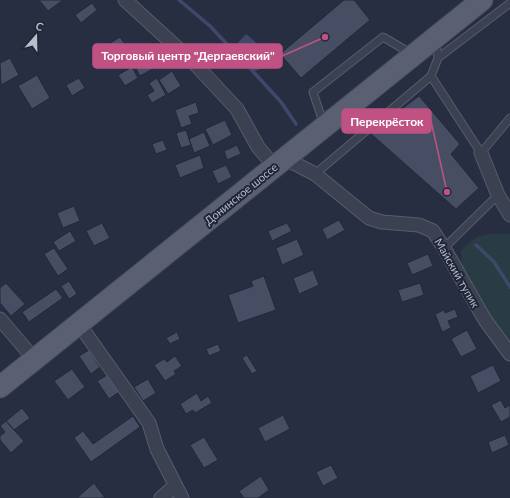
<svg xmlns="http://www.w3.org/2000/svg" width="510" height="498" viewBox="0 0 510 498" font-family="Lato,sans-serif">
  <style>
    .green { fill: #293c43 }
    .water { fill: #3e496a }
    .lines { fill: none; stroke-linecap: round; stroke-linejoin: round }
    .stream { stroke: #3e496a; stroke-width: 3.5 }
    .building { fill: #474e64; stroke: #222839 }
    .lane-casing { stroke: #575c6c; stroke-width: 9 }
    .street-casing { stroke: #575c6c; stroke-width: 15 }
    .primary-casing { stroke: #454a5b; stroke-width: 23 }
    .lane { stroke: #3c4152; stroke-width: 7 }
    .street { stroke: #3c4152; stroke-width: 13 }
    .primary { stroke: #5a6071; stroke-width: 21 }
    .labels { text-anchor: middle; stroke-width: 4; stroke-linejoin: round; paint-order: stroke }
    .street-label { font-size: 11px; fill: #b9bdcc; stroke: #202637 }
    .leader { fill: none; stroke: #bf5283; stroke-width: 1.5 }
    .callout-dot { fill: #bf5283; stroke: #202637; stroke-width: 1.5 }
    .callout { fill: #bf5283; stroke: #bf5283; stroke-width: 1.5 }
    .callout-label { font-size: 12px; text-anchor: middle; font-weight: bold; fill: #fff }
  </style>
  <rect width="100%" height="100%" fill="#272e42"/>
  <!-- green -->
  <path class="green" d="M510 234V346L483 307 462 270 461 251C475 233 488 233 510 234Z"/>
  <!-- water -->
  <path class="water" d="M246 34C259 45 266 49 263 68L254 71C241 64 238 60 236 45Z"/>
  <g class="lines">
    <!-- stream -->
    <path class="stream" d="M179 0 210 26 239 57
      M248 66 281 102 296 124
      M476 245 494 262 510 287"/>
  </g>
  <!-- building -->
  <path class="building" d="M39 0H63L48 11Z
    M344 0H354L370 20 301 78 280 54Z
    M92 3 97 10 81 23 75 15Z
    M120 37 131 53 110 67 99 50Z
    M150 56 156 67 140 76 134 65Z
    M10 58 19 75 1 85 0 63Z
    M132 67 138 78 125 86 118 75Z
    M172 71 181 86 168 94 159 80Z
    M37 75 50 98 32 109 18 86Z
    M79 78 85 88 72 96 66 85Z
    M157 78 166 95 152 103 147 95 154 91 149 83Z
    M419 96 460 144 451 154 479 188 456 209 370 133Z
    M196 102 199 113 189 116 192 124 181 128 175 110Z
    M225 120 232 135 213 145 205 129Z
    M186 130 191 145 181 148 176 133Z
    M204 132 210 146 194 153 189 139Z
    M163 140 167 150 156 154 152 144Z
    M237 145 241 154 227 160 224 151Z
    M200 155 204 168 180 178 175 165Z
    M226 165 232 177 218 184 212 171Z
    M74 206 80 221 63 228 57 213Z
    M339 220 345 230 327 240 322 229Z
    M102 223 110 238 94 246 86 231Z
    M287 223 292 231 272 241 268 231Z
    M70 231 76 241 59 251 53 242Z
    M297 239 304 255 282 265 276 248Z
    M54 248 68 269 58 276 44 254Z
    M428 254 433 266 412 275 407 263Z
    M313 270 319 285 299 294 293 278Z
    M264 276 276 310 238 323 228 295 253 286 251 281Z
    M69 281 77 294 69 299 61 286Z
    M6 283 25 304 11 316 0 303V288Z
    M420 283 424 295 402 302 398 290Z
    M56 289 63 298 29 322 22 312Z
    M455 309 458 317 448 321 451 328 442 332 435 314 444 310 445 313Z
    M467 330 477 349 461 357 451 339Z
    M177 332 180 339 170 344 166 338Z
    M218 344 221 351 209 356 206 349Z
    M89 350 100 367 91 374 79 356Z
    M247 355 257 371 252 374 242 358Z
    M175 356 182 366 174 371 176 374 165 381 154 365 164 359 167 362Z
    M493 365 501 381 478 393 470 376Z
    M72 369 85 387 68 400 54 381Z
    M107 375 119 392 109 399 97 381Z
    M148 379 156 393 143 401 134 387Z
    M197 393 201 401 208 396 212 403 195 413 193 410 186 414 180 404Z
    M501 400 505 408 510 405V417L501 422 491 405Z
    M22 408 30 418 14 430 6 421Z
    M283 415 290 429 265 442 258 428Z
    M133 416 140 427 91 462 74 438 83 431 93 444Z
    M6 421 24 441 11 453 0 440V436L5 432 0 426Z
    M505 435 509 445 492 453 488 442Z
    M204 437 218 460 204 468 190 445Z
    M331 465 338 478 323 486 316 472Z
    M261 476 269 490 258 498H244L239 491Z
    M94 483 105 498H78V497Z"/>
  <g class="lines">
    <defs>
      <path id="lane" d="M438 58 510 3
        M431 76 481 153 510 118
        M324 125 313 92 383 37 412 54
        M315 174 431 76 438 58 436 40
        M444 248 498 195"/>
      <path id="street" d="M125 0 195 64 237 109 258 147 275 167
        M481 153 498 195 510 215
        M286 159 315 174 369 218 382 222 419 225 433 231 444 248 485 320 510 354
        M0 319 35 360
        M79 324 149 423 157 449 182 498
        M161 498 175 486"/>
      <path id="primary" d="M0 387 482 0"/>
    </defs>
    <!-- lane casing -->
    <use href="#lane" class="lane-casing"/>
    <!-- street casing -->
    <use href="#street" class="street-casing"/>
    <!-- primary casing -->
    <use href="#primary" class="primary-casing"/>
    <!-- lane -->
    <use href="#lane" class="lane"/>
    <!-- street -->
    <use href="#street" class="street"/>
    <!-- primary -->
    <use href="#primary" class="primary"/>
  </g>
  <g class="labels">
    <!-- street labels -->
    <g class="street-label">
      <text transform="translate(241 194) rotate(-39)" y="4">Донинское шоссе</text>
      <text transform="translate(457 273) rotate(60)" y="4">Майский тупик</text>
    </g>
  </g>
  <!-- callouts -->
  <path class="leader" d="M325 37L282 56M447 192L431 121"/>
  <g class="callout-dot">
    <circle cx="325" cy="37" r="4"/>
    <circle cx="447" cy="192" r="4"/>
  </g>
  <g class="callout">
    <rect x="93" y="44" width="189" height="24" rx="4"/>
    <rect x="342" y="109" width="89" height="24" rx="4"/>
  </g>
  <g class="callout-label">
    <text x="188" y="60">Торговый центр "Дергаевский"</text>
    <text x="387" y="126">Перекрёсток</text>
  </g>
  <!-- north arrow -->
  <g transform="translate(36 36) rotate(20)" stroke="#202637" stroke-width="3" paint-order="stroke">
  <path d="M0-3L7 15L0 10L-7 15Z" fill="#b9bdcc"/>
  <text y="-6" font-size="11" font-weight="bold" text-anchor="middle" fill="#b9bdcc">С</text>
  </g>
</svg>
